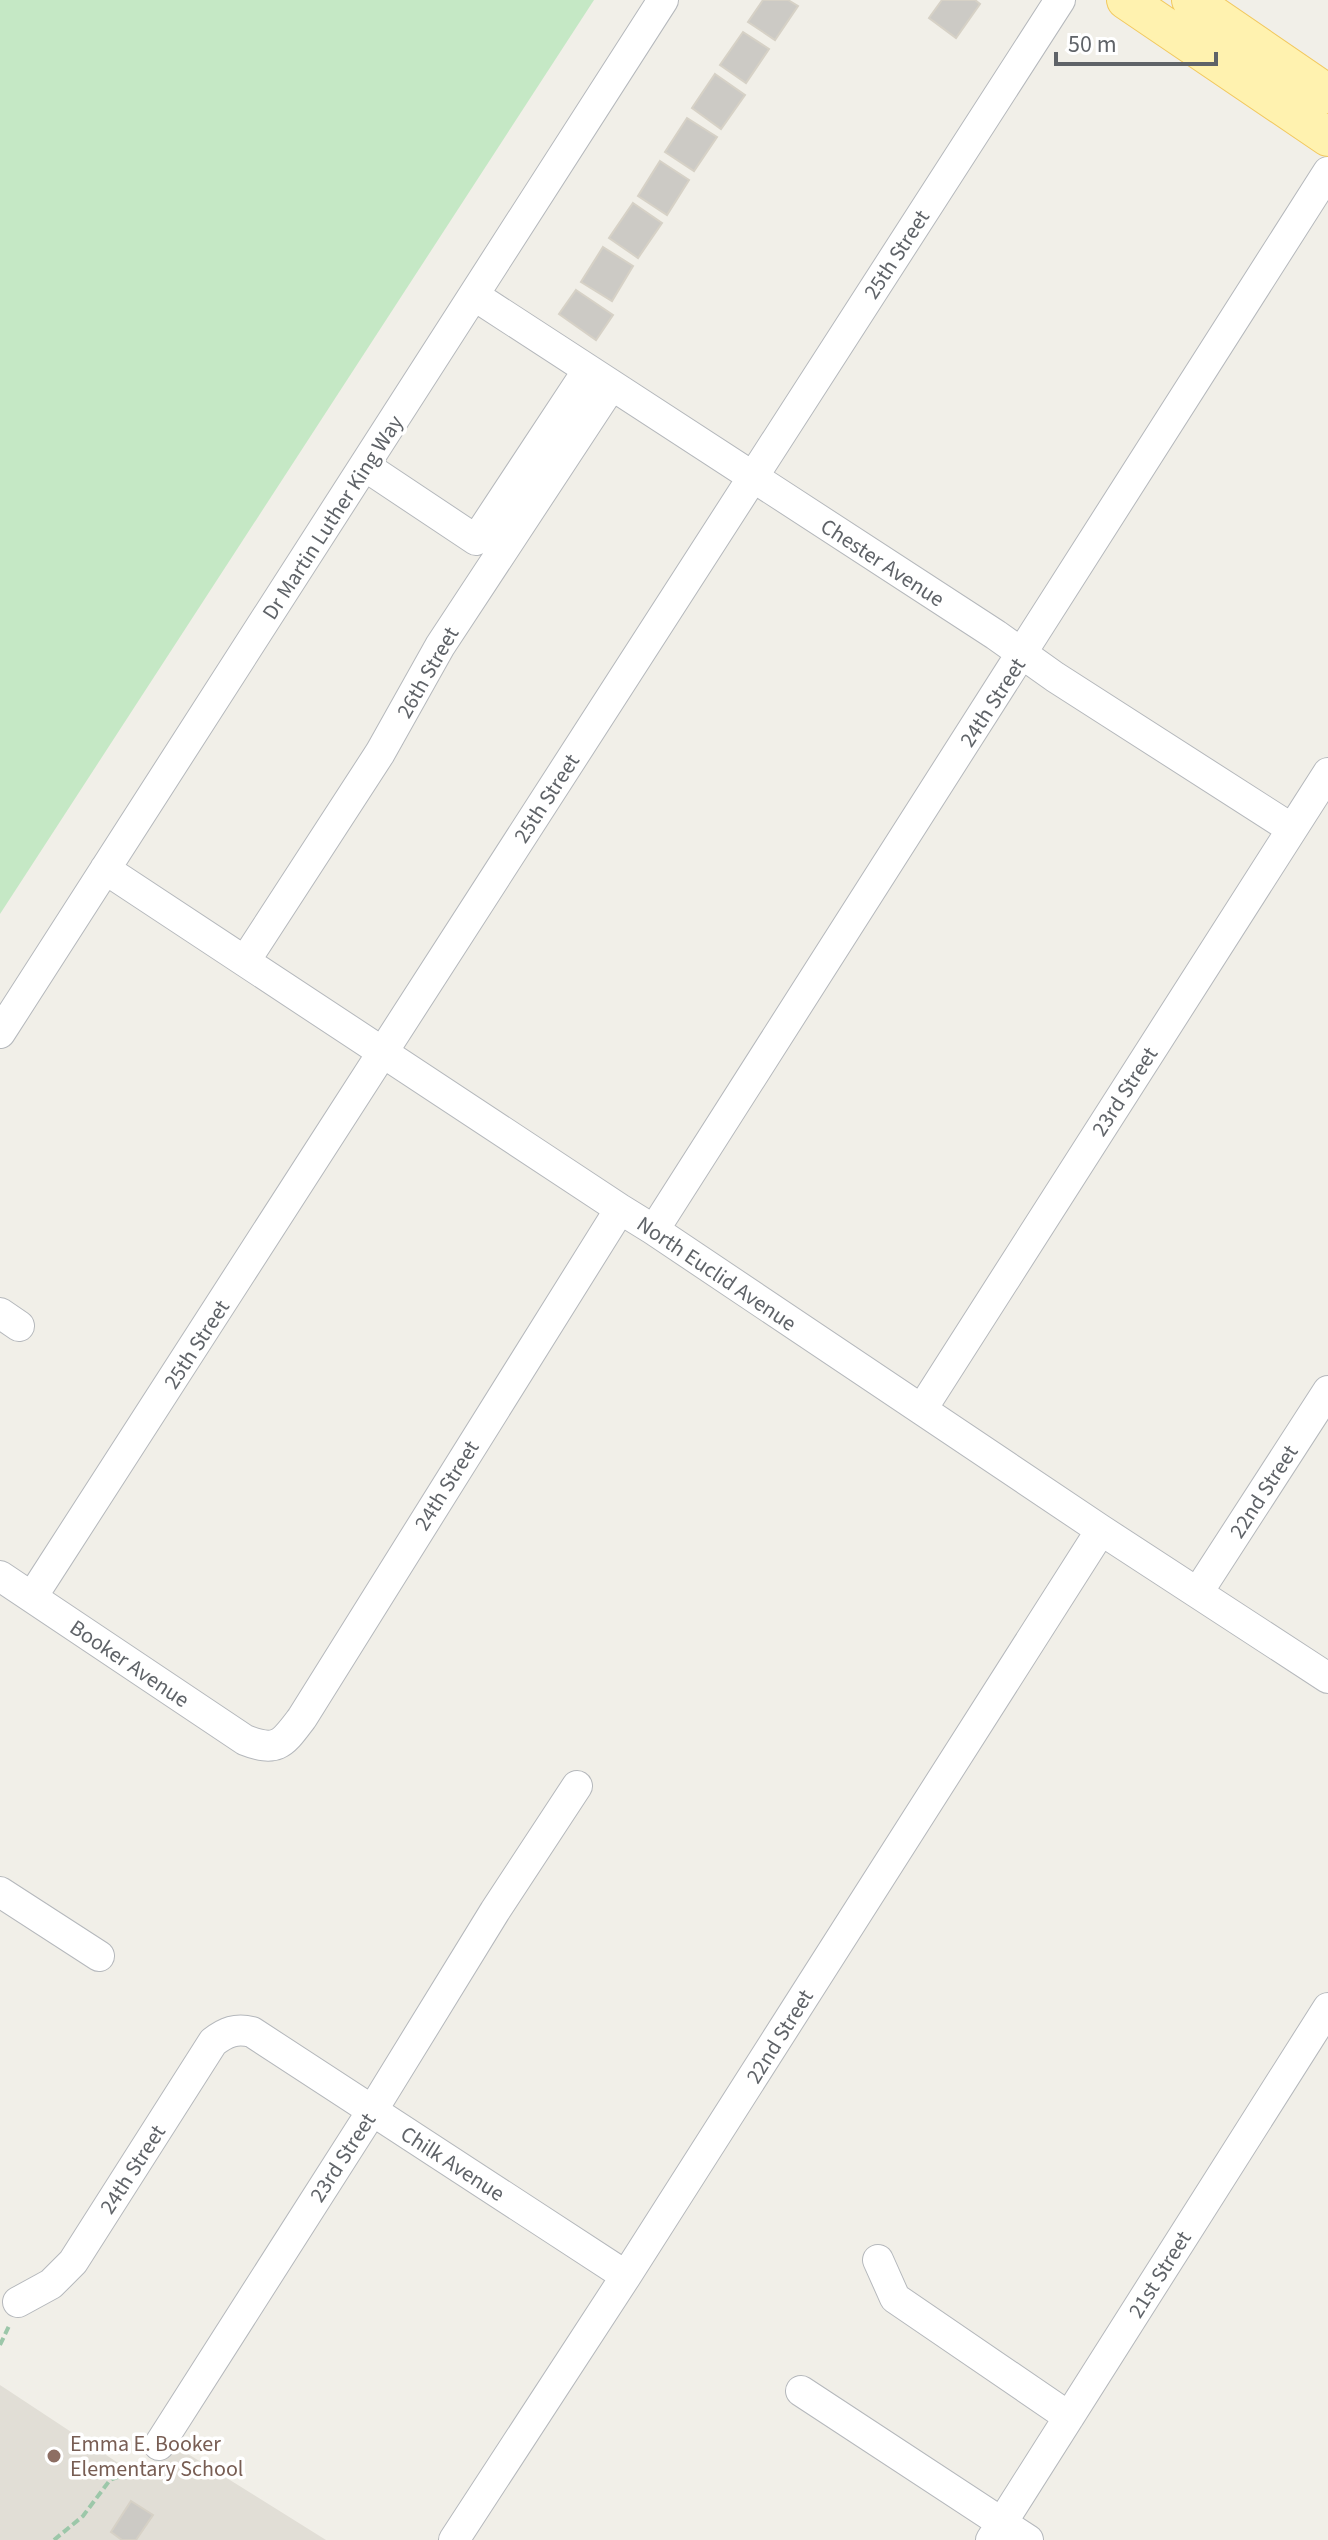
<svg xmlns="http://www.w3.org/2000/svg" width="1328" height="2540" viewBox="0 0 1328 2540" font-family="'Source Sans 3',sans-serif">
  <style>
    .education { fill: #e1ded6 }
    .green { fill: #c5e8c5 }
    .building { fill: #cccac5; stroke: #d6d1c6; stroke-width: 2 }
    .lines { fill: none; stroke-linecap: round; stroke-linejoin: round }
    .minor-casing { stroke: #b5b8bc; stroke-width: 32 }
    .major-casing { stroke: #f2c960; stroke-width: 40 }
    .path { stroke: #9cc7a9; stroke-width: 4; stroke-dasharray: 8 4; stroke-linecap: butt }
    .minor { stroke: #fff; stroke-width: 30 }
    .major { stroke: #fff2af; stroke-width: 38 }
    .education-dot { fill: #8d6e63; stroke: #fff; stroke-width: 3 }
    .labels { text-anchor: middle; stroke-width: 7; stroke-linejoin: round; paint-order: stroke }
    .street-label { font-size: 22px; fill: #5f6368; stroke: #fff }
    .education-label { font-size: 22px; fill: #785e54; stroke: #fff; text-anchor: start }
  </style>
  <rect width="100%" height="100%" fill="#f1efe8"/>
  <!-- education -->
  <path class="education" d="M0 2385 144 2480 172 2444 326 2540H0Z"/>
  <!-- green -->
  <path class="green" d="M0 0H594L0 914Z"/>
  <!-- building -->
  <path class="building" d="M763 0H788L798 6 775 40 748 22Z
    M942 0H975L980 4 956 38 929 18Z
    M743 32 769 49 746 83 720 65Z
    M715 74 745 95 721 129 692 108Z
    M687 118 717 137 694 171 665 152Z
    M660 161 689 180 667 215 638 196Z
    M633 203 662 223 638 258 609 238Z
    M603 247 633 266 612 301 581 282Z
    M576 290 613 315 596 340 559 314Z
    M131 2501 153 2515 136 2540H122L111 2532Z"/>
  <g class="lines">
    <defs>
      <path id="minor" d="M475 296 996 635 1055 677 1292 829
        M365 466 476 540 588 370
        M105 869 620 1209 654 1230 1101 1530 1328 1678
        M245 961 380 753 440 646 611 386
        M0 1033 663 0
        M654 1230 1328 172
        M0 1313 19 1326
        M922 1409 1328 773
        M0 1576 245 1740C278 1753 283 1743 302 1718L620 1209
        M1198 1592 1328 1391
        M32 1597 1060 0
        M0 1892 99 1956
        M878 2260 895 2298 1069 2417
        M18 2302 51 2284 73 2262 213 2042C226 2032 236 2028 252 2032L626 2276
        M801 2391 1028 2540
        M159 2445 372 2111 495 1911 577 1786
        M454 2540 626 2276 1101 1530
        M991 2540 1328 2008"/>
      <path id="major" d="M1126 0 1328 137
        M1191 0 1328 94"/>
    </defs>
    <!-- minor casing -->
    <use href="#minor" class="minor-casing"/>
    <!-- major casing -->
    <use href="#major" class="major-casing"/>
    <!-- path -->
    <path class="path" d="M0 2345 9 2326
      M54 2540 83 2516 110 2480 135 2470 144 2463"/>
    <!-- minor -->
    <use href="#minor" class="minor"/>
    <!-- major -->
    <use href="#major" class="major"/>
  </g>
  <!-- markers -->
  <circle class="education-dot" cx="54" cy="2456" r="8"/>
  <g class="labels">
    <!-- street labels -->
    <g class="street-label">
      <text transform="translate(896 254) rotate(-57)" y="8">25th Street</text>
      <text transform="translate(332 517) rotate(-57)" y="8">Dr Martin Luther King Way</text>
      <text transform="translate(883 562) rotate(33)" y="8">Chester Avenue</text>
      <text transform="translate(427 672) rotate(-60)" y="8">26th Street</text>
      <text transform="translate(992 702) rotate(-57)" y="8">24th Street</text>
      <text transform="translate(546 798) rotate(-57)" y="8">25th Street</text>
      <text transform="translate(1124 1091) rotate(-57)" y="8">23rd Street</text>
      <text transform="translate(717 1273) rotate(34)" y="8">North Euclid Avenue</text>
      <text transform="translate(196 1344) rotate(-57)" y="8">25th Street</text>
      <text transform="translate(446 1485) rotate(-58)" y="8">24th Street</text>
      <text transform="translate(1263 1491) rotate(-57)" y="8">22nd Street</text>
      <text transform="translate(130 1663) rotate(34)" y="8">Booker Avenue</text>
      <text transform="translate(779 2036) rotate(-58)" y="8">22nd Street</text>
      <text transform="translate(342 2157) rotate(-57)" y="8">23rd Street</text>
      <text transform="translate(453 2163) rotate(33)" y="8">Chilk Avenue</text>
      <text transform="translate(132 2169) rotate(-57)" y="8">24th Street</text>
      <text transform="translate(1159 2274) rotate(-58)" y="8">21st Street</text>
    </g>
    <!-- education labels -->
    <g class="education-label">
      <text x="70" y="2451">Emma E. Booker<tspan x="70" dy="25">Elementary School</tspan></text>
    </g>
  </g>
  <!-- scale -->
  <path d="M1056 52v12h160v-12" fill="none" stroke="#5f6368" stroke-width="4"/>
  <text x="1068" y="52" font-size="24" fill="#5f6368" stroke="#ffffff" stroke-width="6" paint-order="stroke">50 m</text>
</svg>
